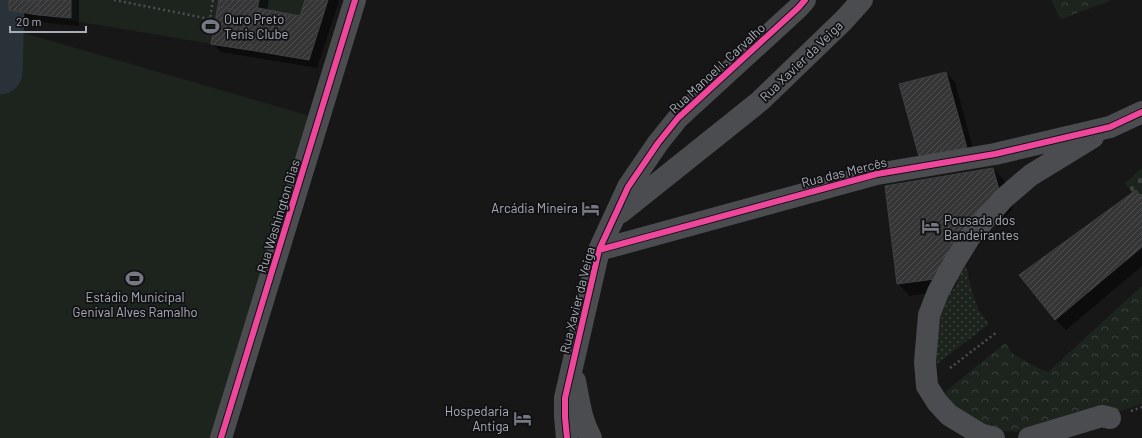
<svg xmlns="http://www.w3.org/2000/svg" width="1142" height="438" viewBox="0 0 1142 438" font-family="Barlow,sans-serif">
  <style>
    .grass { fill: url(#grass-dots) }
    .forest { fill: url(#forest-crowns) }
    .cemetery { fill: url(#cemetery-stones) }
    .park { fill: #1d241e }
    .shadow { fill: #0007 }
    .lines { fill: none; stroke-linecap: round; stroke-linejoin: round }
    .river { stroke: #2a3239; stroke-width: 45 }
    .building { fill: url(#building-hatch); stroke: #3f4043 }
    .path { stroke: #4d4e52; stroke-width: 2.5; stroke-dasharray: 2 3; stroke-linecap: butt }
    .minor { stroke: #4b4c50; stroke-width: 22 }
    .cycleway-casing { stroke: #111113; stroke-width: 8 }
    .cycleway { stroke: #ed469a; stroke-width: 6 }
    .labels { text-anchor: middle; stroke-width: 3.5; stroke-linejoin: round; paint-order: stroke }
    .poi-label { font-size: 13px; fill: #a8adb8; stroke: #111113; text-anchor: start }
    .street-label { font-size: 13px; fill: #a8adb8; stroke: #111113 }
  </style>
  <defs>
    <pattern id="grass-dots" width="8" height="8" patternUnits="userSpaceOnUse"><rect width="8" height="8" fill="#1d241e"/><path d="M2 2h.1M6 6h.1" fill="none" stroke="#3b413d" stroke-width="1.8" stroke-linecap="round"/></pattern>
    <pattern id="forest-crowns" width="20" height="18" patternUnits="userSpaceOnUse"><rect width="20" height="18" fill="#1d241e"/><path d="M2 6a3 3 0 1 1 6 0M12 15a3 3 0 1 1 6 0" fill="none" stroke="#3b413d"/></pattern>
    <pattern id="cemetery-stones" width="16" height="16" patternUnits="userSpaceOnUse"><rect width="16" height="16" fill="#1d241e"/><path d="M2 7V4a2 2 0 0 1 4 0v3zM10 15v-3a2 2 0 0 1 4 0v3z" fill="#3b413d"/></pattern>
    <pattern id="building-hatch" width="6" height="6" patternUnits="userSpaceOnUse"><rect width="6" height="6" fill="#353536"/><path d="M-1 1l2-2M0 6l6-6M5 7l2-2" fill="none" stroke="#4f5051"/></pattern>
  </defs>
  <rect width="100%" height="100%" fill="#171717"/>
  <!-- grass -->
  <path class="grass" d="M966 265 970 285 979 311 989 324 937 364 935 332 944 299Z"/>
  <!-- forest -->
  <path class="forest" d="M1051 0H1112L1061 19Z
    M1142 286V404L1114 413 1106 409 1020 432 1004 431 978 422 949 402 944 393 1005 343 1013 354 1036 367 1048 372Z"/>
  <!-- cemetery -->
  <path class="cemetery" d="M1142 168V206L1125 183Z"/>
  <!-- park -->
  <path class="park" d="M9 0H328L309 60 9 10Z
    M17 31 317 118 224 438H0V93Z"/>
  <!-- shadow -->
  <path class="shadow" d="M10 0H79V26L48 23 19 18 10 9Z
    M219 0H269L267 11 301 18 306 0H337L339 1 317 68 221 52 212 43Z
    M946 73 955 82 975 156 929 168Z
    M993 169 1005 181 1013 209 990 229 964 267 954 289 910 296 898 284 887 187Z
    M1142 198V266L1066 330 1056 320 1021 276Z"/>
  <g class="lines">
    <!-- river -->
    <path class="river" d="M0 72 2 7 0 0"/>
  </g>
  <!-- building -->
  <path class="building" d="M9 0H71V18L39 15 9 10Z
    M9 0H39V15L9 10Z
    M219 0H259L250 50 211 44Z
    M305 0H328L309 60 250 50 258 8 300 16Z
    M218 7 257 13 250 50 211 44Z
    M946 72 967 148 920 160 899 84Z
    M993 168 1001 197 942 278 897 284 885 186Z
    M1136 190 1142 198V247L1055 320 1019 275Z"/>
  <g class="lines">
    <!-- path -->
    <path class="path" d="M114 0 210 19 213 0
      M950 368 997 332
      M1131 411 1142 407"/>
    <!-- minor -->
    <path class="minor" d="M620 213 760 101 844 20 862 0
      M599 250 877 174 995 154 1110 127 1142 112
      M575 381C579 401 581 420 591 438
      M221 438 355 0
      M567 438 565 417V398L599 250 628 187 658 143 678 118 798 8 805 0
      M994 438 980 434 949 415 937 402 927 386 925 362 929 315 938 292 955 261 970 237 987 217 1004 198 1031 175 1093 137
      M1029 438 1102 416 1110 418"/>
    <defs>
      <path id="cycleway" d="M599 250 877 174 995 154 1110 127 1142 112
        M221 438 355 0
        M567 438 565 417V398L599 250 628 187 658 143 678 118 798 8 805 0"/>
    </defs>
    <!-- cycleway casing -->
    <use href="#cycleway" class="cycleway-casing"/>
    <!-- cycleway -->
    <use href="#cycleway" class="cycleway"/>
  </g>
  <!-- icons -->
  <defs>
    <symbol id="stadium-bare" viewBox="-9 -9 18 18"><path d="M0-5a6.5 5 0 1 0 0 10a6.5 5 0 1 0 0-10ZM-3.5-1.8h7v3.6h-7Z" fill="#757880" stroke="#111113" stroke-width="2.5" paint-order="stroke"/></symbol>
    <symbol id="hotel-bare" viewBox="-9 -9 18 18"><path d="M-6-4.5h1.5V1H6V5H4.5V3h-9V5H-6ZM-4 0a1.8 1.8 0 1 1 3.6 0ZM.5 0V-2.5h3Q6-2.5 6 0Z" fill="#757880" stroke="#111113" stroke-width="2.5" paint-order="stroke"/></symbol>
  </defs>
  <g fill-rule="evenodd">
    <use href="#stadium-bare" x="198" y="14" width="25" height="25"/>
    <use href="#hotel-bare" x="578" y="196" width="25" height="25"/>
    <use href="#hotel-bare" x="918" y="214" width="25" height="25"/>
    <use href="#stadium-bare" x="122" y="266" width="25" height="25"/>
    <use href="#hotel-bare" x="510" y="406" width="25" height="25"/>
  </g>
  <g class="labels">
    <!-- poi labels -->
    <g class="poi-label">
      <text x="224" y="24">Ouro Preto<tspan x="224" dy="15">Tenis Clube</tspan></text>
      <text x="578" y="213" text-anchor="end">Arcádia Mineira</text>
      <text x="944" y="225">Pousada dos<tspan x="944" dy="15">Bandeirantes</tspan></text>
      <text x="135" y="302" text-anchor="middle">Estádio Municipal<tspan x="135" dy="15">Genival Alves Ramalho</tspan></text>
      <text x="509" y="416" text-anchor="end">Hospedaria<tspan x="509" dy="15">Antiga</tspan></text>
    </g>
    <!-- street labels -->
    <g class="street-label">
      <text transform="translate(801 61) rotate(-44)" y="5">Rua Xavier da Veiga</text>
      <text transform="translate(717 68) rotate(-43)" y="5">Rua Manoel I. Carvalho</text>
      <text transform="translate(844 172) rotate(-14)" y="5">Rua das Mercês</text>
      <text transform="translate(278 216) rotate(-73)" y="5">Rua Washington Dias</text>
      <text transform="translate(577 300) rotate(-76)" y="5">Rua Xavier da Veiga</text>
    </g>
  </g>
  <!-- scale -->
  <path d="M10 26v6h76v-6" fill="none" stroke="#a8adb8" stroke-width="2"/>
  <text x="16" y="26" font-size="12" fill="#a8adb8" stroke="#111113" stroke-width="3" paint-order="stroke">20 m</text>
</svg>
